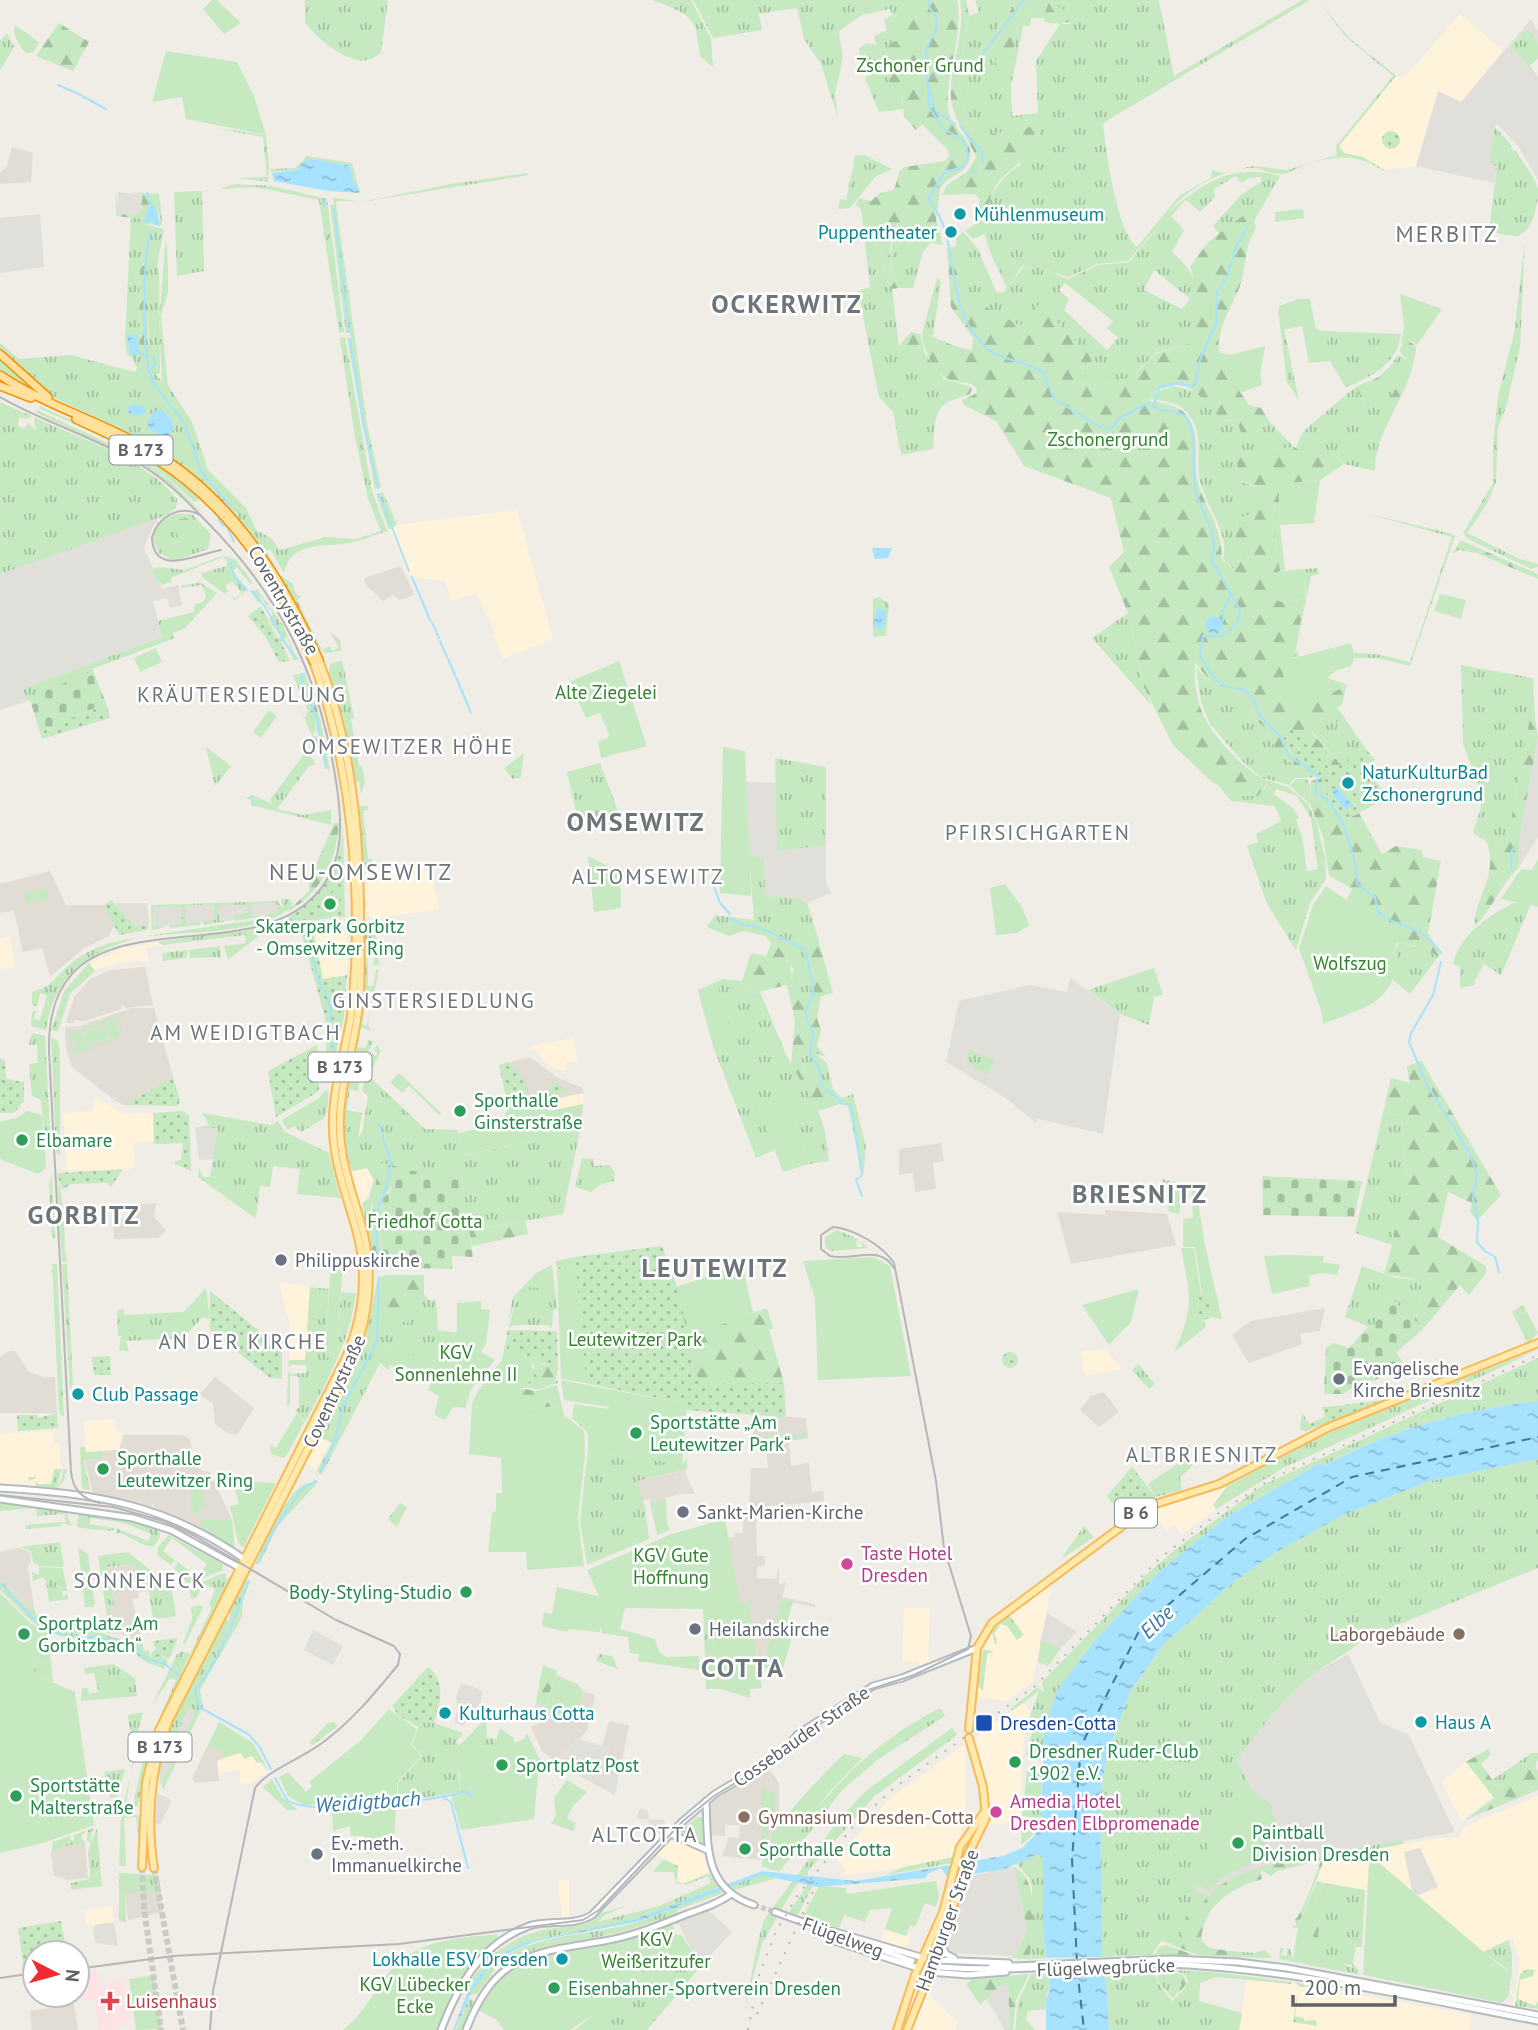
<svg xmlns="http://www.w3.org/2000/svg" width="1538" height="2030" viewBox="0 0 1538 2030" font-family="'PT Sans',sans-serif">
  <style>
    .commercial { fill: #fff3dc }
    .industrial { fill: #e1dfda }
    .education { fill: #e1dcd4 }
    .medical { fill: #fde3e3 }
    .grass { fill: url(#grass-tufts); fill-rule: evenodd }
    .forest { fill: url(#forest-firs) }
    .cemetery { fill: url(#cemetery-stones) }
    .park { fill: url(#park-dots) }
    .garden { fill: #c6e9c2; fill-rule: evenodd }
    .water { fill: url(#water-ripples) }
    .pier { fill: #f0ede6 }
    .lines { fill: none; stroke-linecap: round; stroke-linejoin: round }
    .stream { stroke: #a7e2ff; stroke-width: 2 }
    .ferry { stroke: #3979a4; stroke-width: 2; stroke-dasharray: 9 7; stroke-linecap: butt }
    .secondary-tunnel { stroke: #cbcac6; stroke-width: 5; stroke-dasharray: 5 2.5; stroke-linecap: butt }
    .primary-tunnel { stroke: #cbcac6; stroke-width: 6; stroke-dasharray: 6 3; stroke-linecap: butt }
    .secondary-casing { stroke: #b4babe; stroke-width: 9 }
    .primary-casing { stroke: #f8ba58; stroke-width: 10 }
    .trunk-casing { stroke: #f69000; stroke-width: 10 }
    .secondary { stroke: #fff; stroke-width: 5 }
    .primary { stroke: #ffe9ac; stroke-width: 6 }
    .trunk { stroke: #ffe09d; stroke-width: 7 }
    .tram { stroke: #b5b6b7; stroke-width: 2 }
    .rail { stroke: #b5b6b7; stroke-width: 2; stroke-dasharray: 2 9; stroke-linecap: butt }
    .culture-dot { fill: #0f9aa8; stroke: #fff; stroke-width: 2.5 }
    .leisure-dot { fill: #2e9e5b; stroke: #fff; stroke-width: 2.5 }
    .worship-dot { fill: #6b7280; stroke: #fff; stroke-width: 2.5 }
    .hotel-dot { fill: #d1479c; stroke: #fff; stroke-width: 2.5 }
    .education-dot { fill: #8d6e63; stroke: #fff; stroke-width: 2.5 }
    .transit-dot { fill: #1a4fb4; stroke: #fff; stroke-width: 2.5 }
    .health-dot { fill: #e0444e; stroke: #fff; stroke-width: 2.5 }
    .labels { text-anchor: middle; stroke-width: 5; stroke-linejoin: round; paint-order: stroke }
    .shield { fill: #fff; stroke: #8e9295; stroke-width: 2 }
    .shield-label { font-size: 18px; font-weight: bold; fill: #5d6367 }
    .park-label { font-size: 19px; fill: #358330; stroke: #fff }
    .culture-label { font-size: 19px; fill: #0d838f; stroke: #fff; text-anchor: start }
    .street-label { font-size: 19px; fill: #5d6367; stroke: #fff }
    .leisure-label { font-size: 19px; fill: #27864d; stroke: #fff; text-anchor: start }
    .worship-label { font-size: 19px; fill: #5b616d; stroke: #fff; text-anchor: start }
    .hotel-label { font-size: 19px; fill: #b23c85; stroke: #fff; text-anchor: start }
    .education-label { font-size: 19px; fill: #785e54; stroke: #fff; text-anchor: end }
    .transit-label { font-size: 19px; fill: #164399; stroke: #fff; text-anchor: start }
    .health-label { font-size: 19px; fill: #be3a42; stroke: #fff; text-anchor: start }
    .neighbourhood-label { font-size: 21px; letter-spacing: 2px; fill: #6e7579; stroke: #fff }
    .water-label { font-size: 21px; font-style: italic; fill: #3979a4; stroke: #fff }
    .quarter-label { font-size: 23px; letter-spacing: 2px; fill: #6e7579; stroke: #fff }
    .district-label { font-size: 26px; font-weight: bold; letter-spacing: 2px; fill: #6e7579; stroke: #fff }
  </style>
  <defs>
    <pattern id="grass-tufts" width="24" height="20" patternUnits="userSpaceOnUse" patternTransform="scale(1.75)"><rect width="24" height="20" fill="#c6e9c2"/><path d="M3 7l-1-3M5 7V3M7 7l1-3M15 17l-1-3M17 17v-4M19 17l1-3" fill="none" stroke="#a4c0a1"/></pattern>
    <pattern id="forest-firs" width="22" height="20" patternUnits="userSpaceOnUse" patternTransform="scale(1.75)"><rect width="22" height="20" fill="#c6e9c2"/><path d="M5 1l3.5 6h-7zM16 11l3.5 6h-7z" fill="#a4c0a1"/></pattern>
    <pattern id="cemetery-stones" width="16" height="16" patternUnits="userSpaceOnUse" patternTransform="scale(1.75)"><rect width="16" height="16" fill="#c6e9c2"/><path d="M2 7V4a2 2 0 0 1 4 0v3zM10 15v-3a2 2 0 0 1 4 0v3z" fill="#a4c0a1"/></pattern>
    <pattern id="park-dots" width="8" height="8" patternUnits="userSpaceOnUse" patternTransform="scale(1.75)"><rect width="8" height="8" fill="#c6e9c2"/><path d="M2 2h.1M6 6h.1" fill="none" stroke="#a4c0a1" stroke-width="1.8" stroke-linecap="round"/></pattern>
    <pattern id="water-ripples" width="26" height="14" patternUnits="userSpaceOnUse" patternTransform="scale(1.75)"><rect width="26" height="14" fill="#a7e2ff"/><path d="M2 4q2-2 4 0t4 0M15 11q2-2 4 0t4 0" fill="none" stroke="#8bbbd2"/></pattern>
  </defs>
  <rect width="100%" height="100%" fill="#f0ede6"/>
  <!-- commercial -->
  <path class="commercial" d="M1460 14 1503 51 1461 102 1438 92 1416 166 1384 170 1363 157 1344 153 1339 146 1395 77H1405Z
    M517 510 553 639 503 659 493 635 496 633 476 593 452 600 445 581 419 578 412 581 389 530 397 525Z
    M369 865 383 870H431L439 909 372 919 366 911 369 905 365 896 368 883 365 868Z
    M313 929 347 931V975L323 979Z
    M10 936 15 968 0 969V938Z
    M157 941 163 945 145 948 149 961 119 962 94 970 89 963 117 952 116 948 121 946 132 948Z
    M573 1038 578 1063 566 1061 565 1072 549 1066 531 1046Z
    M584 1093 583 1104 548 1111 546 1101Z
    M96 1097 122 1113H153L154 1141 133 1142 135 1166 126 1171 67 1170 63 1113 92 1111Z
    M367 1168 374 1180 361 1210 350 1173Z
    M279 1283 310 1286 305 1360H290L289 1323Z
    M1105 1349 1122 1369 1085 1376 1080 1352Z
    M115 1419 117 1430 123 1435 120 1450 86 1452 84 1421Z
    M53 1431V1443H59L62 1472 55 1487 0 1485V1434Z
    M317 1436 330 1442 316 1470 307 1464 305 1459Z
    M1227 1486 1213 1505 1216 1509 1182 1534 1174 1525 1167 1530 1150 1511Z
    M1052 1582 1033 1681 1008 1701 975 1697 981 1657 989 1636 1001 1621Z
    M904 1608H930L928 1657 931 1663 920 1667 918 1661H902Z
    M1024 1703 1031 1713 1023 1745 1020 1823 987 1824 989 1795 975 1741 982 1731Z
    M965 1744 966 1807 960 1840 953 1857 923 1865 845 1875 844 1866 837 1860 889 1799Z
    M240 1752 245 1759 252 1755 267 1772 250 1784 240 1783V1770L219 1773 217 1760Z
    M1466 1762 1493 1796 1461 1821 1442 1781Z
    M1538 1796V2009L1513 2005 1520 1963 1513 1938 1483 1952 1377 1861 1369 1864 1366 1890 1317 1881 1322 1859 1440 1838H1459L1464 1827Z
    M669 1840 702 1850 709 1873 683 1884 677 1881 678 1867 669 1865 656 1853Z
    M569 1879V1919H562L558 1881Z
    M112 1906 114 1922 87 1926 85 1910Z
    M885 1929 911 1937 907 1950 880 1942Z
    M1247 1979 1328 1989 1472 2015 1470 2027 1467 2030H1239Z
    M928 1993 958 2023 954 2026 957 2030H913Z"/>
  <!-- industrial -->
  <path class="industrial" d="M1531 19 1538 31V41L1528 28 1510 46 1538 77V180L1518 146 1496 123 1489 163 1497 165 1494 183 1416 166 1438 91 1461 102Z
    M118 192 143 195 139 215 118 214Z
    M40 214 44 267 0 273V218Z
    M157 517 158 521 152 528 144 548 162 589 178 585 182 605 170 608 167 598 153 601 162 637 24 689 28 701 0 710V574Z
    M1538 737V837L1519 867 1520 835Z
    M746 782 777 783V850L826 845V882L831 893 807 903 797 898 765 896 764 859 749 856Z
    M115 903H147L149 926 135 927Z
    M277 903 278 914 252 915 251 904Z
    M247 904 248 915H235V920L219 921 218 905Z
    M214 905 215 921 186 924 185 906Z
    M153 907H182V925L153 926Z
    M1070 978 1120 1014 1103 1134 1038 1119 1036 1123 1007 1099 946 1062 959 1001 1030 985 1067 992Z
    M218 1127 214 1159 199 1160 195 1128Z
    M685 1470 688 1479 695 1494H679L673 1473Z
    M1047 1613 1077 1632 1061 1648 1041 1639Z
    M313 1630 343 1646 333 1665 304 1650Z
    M1348 1654 1380 1722 1409 1735 1455 1832 1264 1866 1216 1888 1197 1910 1192 1872 1237 1760 1266 1720 1288 1697 1315 1673Z
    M461 1683 482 1690 481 1702 463 1726 454 1722 458 1709 456 1697Z
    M537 1701 545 1706 551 1717 541 1720 530 1715Z
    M189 1708 194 1710 195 1716 165 1786 159 1783 161 1765Z
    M579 1739 609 1748 607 1756 622 1760 615 1795 553 1762Z
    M154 1792 172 1800 160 1825 154 1822Z
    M640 1808 648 1810 649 1819 665 1820 662 1833 648 1831 649 1820 636 1818Z
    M1420 1848 1438 1887 1418 1895 1412 1891 1404 1852Z
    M1014 1867 1027 1929 1016 1956 950 1953 947 1942 965 1877Z
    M708 1910 732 1932 707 1959 691 1950 679 1924H672Z
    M114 1922 118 1946 95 1943 93 1929 95 1925Z
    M1008 1985 1010 2028 1006 2029 985 1997 1000 1986Z"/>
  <!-- education -->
  <path class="education" d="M12 147 33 153 31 182 0 184V173L7 166Z
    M401 566 414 594 409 597 400 600 393 595 383 601 366 585 364 578Z
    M50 871 66 905H104L115 923 109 936 84 948 50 977 42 948 23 952 14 911 0 913V884Z
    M145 967 153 1005 126 1008 122 1004 121 1009 84 1021 75 1020 73 1023H66L74 997 90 979 110 970Z
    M132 1008H154L173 1077 124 1105 114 1100 117 1096 113 1099 72 1067 66 1050 65 1027 79 1026Z
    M530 1057 556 1077 581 1087 584 1093 509 1108 499 1065Z
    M941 1143 944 1161 933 1163 936 1189 915 1192 913 1173 899 1175V1149Z
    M156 1203 154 1217 166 1230 158 1238 114 1239 113 1221 127 1217 141 1204Z
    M1105 1210 1167 1214 1176 1245 1071 1264 1057 1212 1105 1215Z
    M1325 1308 1320 1331 1300 1334 1302 1344 1249 1363 1232 1335 1251 1321Z
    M9 1351H15L29 1372 43 1377H55L57 1413H0V1357Z
    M215 1377 254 1408 237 1435 228 1433 215 1424 213 1404 200 1394Z
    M1104 1392 1119 1412 1099 1427 1080 1410 1091 1396Z
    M776 1416 806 1418 808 1438 789 1441 791 1466 809 1463 812 1492 823 1491 824 1501 749 1508 751 1468H768L766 1446H752L753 1429H777Z
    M123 1435H182L190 1439 194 1463 202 1471 210 1472 232 1520H203L199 1527 154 1507V1503L151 1506 93 1493 85 1460 101 1459V1451L119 1450Z
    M673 1473 679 1494 650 1503 649 1499 642 1501 636 1481Z
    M756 1514 757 1556H764L765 1565 757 1567V1578L776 1579 779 1566V1584L786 1583 782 1597 815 1604V1607L781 1600 762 1668 759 1666 747 1600 741 1607 728 1538 734 1537 735 1533H743V1516Z
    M19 1548 30 1552 31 1562 28 1566 34 1608 30 1610 0 1580V1552Z
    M135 1564 139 1598 132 1599 142 1639 133 1640 121 1634 106 1633 105 1620H108V1606L114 1604 108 1568Z
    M583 1691 595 1695 587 1731 554 1761 542 1751 531 1727 551 1717 558 1723 566 1722 565 1716 577 1715Z
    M609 1721 629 1725 622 1760 607 1756 609 1748 602 1746Z
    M208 1745 223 1752 224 1758 217 1761 219 1781 196 1783 192 1778Z
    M768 1767 779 1783V1828L763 1848 761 1860 722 1856 729 1837 739 1838 740 1825H725V1836L711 1835 709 1809 713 1801Z
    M85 1843 88 1878 69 1880 54 1876 51 1853 61 1847Z
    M125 1893H161L163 1912 128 1920Z
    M74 2004 78 2030H32L30 2011Z"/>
  <!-- medical -->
  <path class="medical" d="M94 1971 99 1972 101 1986 123 1980 130 2025 116 2026V2030H99L95 2000 81 2001 77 1977 79 1973Z"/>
  <!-- grass -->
  <path class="grass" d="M305 0H388L381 52C360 77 319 40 305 23Z
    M652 0H691L706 29 696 30C691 12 667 6 652 0Z
    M693 0H898L910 11 896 85 902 91 903 109 879 112 865 78 873 73 867 56 860 57 859 48 867 43 876 45 874 36 887 30 884 20 892 15 890 9 862 15 839 31 843 58 835 94 838 118 821 64 804 39 797 8 759 14 762 30 713 38Z
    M975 0H1019L967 67 961 63 969 16 979 12Z
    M1036 0H1159L1174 76 1302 0H1310L1103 123C1106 151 1116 229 1137 247L1180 195 1211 178 1212 170 1223 173 1252 166 1287 170 1337 155 1336 146 1393 76 1345 36 1318 0 1349 38 1394 74 1395 77 1339 146 1344 153 1363 157 1384 170 1383 171C1359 153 1333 155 1305 165 1298 168 1288 175 1280 174 1269 174 1260 167 1248 168 1221 170 1184 191 1169 212 1203 182 1234 163 1280 176L1254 221 1244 215 1219 234 1213 226 1242 194 1261 182V177L1249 178 1241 183 1236 176 1214 189 1215 197 1200 212 1186 200 1171 216 1184 230 1172 252C1204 279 1205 305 1189 344L1155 353 1131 379C1116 377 1097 389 1084 383L1085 371 1093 359 1056 321 1043 301 1020 326 974 300H965L957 247 966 235 978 249 996 291 1003 293 1024 266 1048 271 1067 279 1099 265 1129 262 1168 215 1128 261 1098 264 1068 277 1023 265 1007 288C1000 272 986 249 985 232 984 203 997 179 1021 164L1009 131 982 136 968 127 958 81 959 76 973 74 1006 30 1008 31 996 57 998 78 1014 61 1015 31ZM1049 2 1068 12 1070 24H1060L1036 61 1038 113 1012 116 1011 86 1023 26H1030L1031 18H1043ZM1154 270 1190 299 1182 309 1144 290ZM1065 283 1113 321 1107 328 1118 338 1107 350 1064 310 1069 299 1059 290Z
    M15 25 39 42 33 53H26C19 46 11 33 15 25Z
    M1528 28 1538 41V58L1530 66 1538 77 1510 46Z
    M7 33 14 47 0 70V41Z
    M1495 127 1512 146 1511 149 1516 151C1522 162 1536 178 1538 190 1538 204 1533 234 1516 236 1507 236 1497 232 1489 231L1497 166 1489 164Z
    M216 128 266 135 269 166 268 182 238 178 267 177 263 137Z
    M865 155 892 169 875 177 850 208 838 209 840 199 846 200 855 156Z
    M307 156 352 163 358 186 355 188 349 165 310 159 298 170 271 172V169L295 168Z
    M527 173 529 175 362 202 451 184Z
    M235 184 272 186 327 199 344 332 339 333 340 337H345L372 491 387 531C375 535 362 540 350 543 325 547 290 541 284 573L270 549 266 551 281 576 292 583 296 594 301 596 297 600 322 650 330 646 332 651 339 647 330 632 340 640 341 651 326 653 315 646 222 502 145 445V440L142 442 51 396 0 351V343L19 359 71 355 135 372 137 368 133 358 127 354 125 339 131 218H141L146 202H149L156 206 160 222V200L162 225 144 224 164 229 157 267 159 270 160 373 155 374 162 381 159 324 166 235 163 192 168 265V292L161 315 168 385 192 422 208 470 246 508 256 530 271 538 280 550 325 537 356 539 381 531 368 499 354 431 319 200 256 187 219 189ZM140 266 148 298 149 345 139 341Z
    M202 191 204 271 177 276 174 192Z
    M333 198 359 201H337L336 203 367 424 381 487 375 489 347 338H351L350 333H346L330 205H334Z
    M861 207 880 224 884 273 892 289 899 346 944 388 953 389V400C932 406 935 430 933 449L901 455 893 412 879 397 858 291 870 287Z
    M900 221 923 241 930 243 923 252 913 288H898L895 275 891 273 892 236Z
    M1525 240 1520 347 1506 407 1498 427 1496 482 1487 504 1467 533 1520 559 1538 564V567L1531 569 1468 539 1463 533 1493 483V446L1498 395 1514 334Z
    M937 278 941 281 933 336 922 334Z
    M1278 309H1280L1299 401 1287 382Z
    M1325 331 1401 334C1397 365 1373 375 1346 388L1330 361Z
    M1415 354C1410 396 1375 428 1375 471L1344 464 1333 454 1319 449 1310 458 1296 448C1298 444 1300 437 1303 432 1305 430 1352 389 1356 387L1365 407 1372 402 1364 390 1365 386 1394 367 1392 364 1398 355 1406 359Z
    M0 356 43 396 0 373Z
    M1173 386 1199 392 1222 420 1237 421 1253 433 1270 422 1294 447 1251 454 1242 482 1257 487V513L1238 518 1235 542 1241 555 1239 564 1233 569 1223 559C1230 535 1206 505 1200 482 1195 459 1205 435 1188 414 1178 401 1164 401 1149 399L1151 394Z
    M0 402 32 416 28 419 19 417 18 426 24 429 28 423 36 431 34 417C80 439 147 459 177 499L176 508 167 515 0 574Z
    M40 406C99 433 154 455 202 499L194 502C147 453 99 436 39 408Z
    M37 410 142 459 173 483 204 515 141 462 36 413Z
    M383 492 397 525 389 530 376 494Z
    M176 514H192L211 534 208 549 174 561 159 553 153 540C155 525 163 519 176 514Z
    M1368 514 1450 533 1455 536 1410 666 1378 658H1355L1354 653 1377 654 1410 662 1452 537Z
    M1280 525 1285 570 1280 571 1273 527Z
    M1461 540 1480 549 1477 553 1459 550 1453 553Z
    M223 556 235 559 253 583 251 585 237 567 233 570 247 590 234 601 231 594 235 599 242 593 232 581 225 586 228 591 225 594 203 578 201 573 226 566 227 562 223 557 171 578 172 582 162 585 156 580 152 569 159 567 184 570Z
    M1318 568 1319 574 1311 576 1296 649 1299 656 1294 657 1306 595V569Z
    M200 582 217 593 184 629 173 633 175 638 92 669 93 671 28 701 23 689 162 637 158 621 194 612 195 604 203 602 206 597 202 585 182 588 181 586Z
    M257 589 283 625 297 660H293L288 639 273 627 269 618 272 620V612L260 596 259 604 251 592Z
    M879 597 889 604 886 636 873 637V599Z
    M1128 613 1144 687 1151 705 1092 638Z
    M342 660 354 718 351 719 359 766H362L365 782 361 794 359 781 355 782 358 806H368V810L363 811 368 859H372L374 865 365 868 363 894 366 906 363 912C359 850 356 791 345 730 341 711 325 681 330 664Z
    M1461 665 1533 678 1535 719 1529 723 1506 848 1474 829 1481 808 1477 781 1463 744Z
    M1196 668 1211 682 1249 698 1251 715 1268 731 1275 749 1300 771 1315 777 1295 778 1289 785 1262 778 1245 764 1210 724 1201 702Z
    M296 699 305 718 308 711 315 716 316 732 313 731V735L318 738 314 740Z
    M269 710 277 716 261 738 253 732Z
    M1347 721 1365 748 1341 765 1312 731 1333 722Z
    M206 747 231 766 215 786Z
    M307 750 316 765 309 766 277 809 304 815 331 810V825L251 805V800L246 798 252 795 273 804 270 800Z
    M524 753 521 777 513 779 504 768Z
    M775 758 826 767V845L777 851Z
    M600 763 619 813 579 825 567 772Z
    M1296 779H1306L1310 784V804L1290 786Z
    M1214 780 1264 790 1269 781 1288 787 1307 803 1316 821 1325 857 1326 879 1310 903 1296 950 1267 904 1247 846 1258 842 1256 834 1281 821 1275 806 1231 801ZM1276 789 1296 795 1311 818 1318 869 1307 871 1302 836 1296 820 1299 818 1294 809 1274 794Z
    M749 856 764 858 765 896 797 898 807 903 816 931 804 944C813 964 815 977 810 999L798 995 792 981 793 968 765 936 744 931 729 936 707 927 715 915 754 920Z
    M282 899H290L293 907C252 936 187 931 139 937L262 919 266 914 278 913 277 903 252 904V915L263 916 235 921 234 915 247 914V905H219V921L232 920 204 925 203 921 215 920 214 905 186 906V924L200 921V925L170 928 169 925 182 924 181 907H153V925L166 927 152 930 151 905 277 901 283 908Z
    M1516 902 1531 904 1501 975 1484 964 1474 982 1475 985 1460 988V967L1453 964C1460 934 1489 915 1516 902Z
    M284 920 288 924 265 931 228 960 224 946 246 943 245 935 163 945 157 942 261 928Z
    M373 928 378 929 375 931 379 964 374 966V938H367L368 986H373L376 970 379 969 371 1007 372 992 367 991 362 1025H367L371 1010 368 1025 371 1031 361 1027 358 1047 366 1048 368 1040 374 1042 366 1055 361 1074 349 1076 360 1079 358 1091 350 1089 347 1110 362 1113 358 1138 362 1133 368 1096 362 1091 372 1053 375 1056 378 1053 374 1050 377 1045 381 1051 372 1069V1079L425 1129 458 1130 462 1156 580 1130 563 1214 469 1231 462 1178H423L422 1171H395L396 1166 378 1163 377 1187 369 1214 376 1264 373 1263 362 1203 369 1198 374 1180 367 1168 352 1171 342 1137V1107L361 1007 364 935Z
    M136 938C87 953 55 974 46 1030L31 1026 32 1012 36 1010 34 1019 40 1020 47 995 40 993 37 1007 32 1005V992C53 986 52 980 68 966 90 947 109 942 136 938Z
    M1398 942 1430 951 1438 957 1410 994 1393 980Z
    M220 946 221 960 219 957 190 958 189 950Z
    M188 950 186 958 163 961 162 953Z
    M89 963 95 971 70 994 58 1031H51L64 991Z
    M1154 968 1163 995 1154 997 1149 1025 1120 1014 1088 990Z
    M723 979 742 981 754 993 760 992 787 1057 814 1099 825 1131 829 1161 809 1164 789 1100 758 1106 775 1150 756 1158 713 1046 698 990Z
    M32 1033 45 1036 51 1150 46 1149 41 1100 32 1096 29 1064 38 1063 37 1045H29Z
    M51 1037 58 1041 60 1052V1155L56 1153Z
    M970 1050 996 1061 986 1075 975 1069 966 1057Z
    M814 1053 827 1063 833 1089 842 1098 853 1094 866 1147 863 1177 848 1106 824 1085 811 1084 800 1058Z
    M325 1090 329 1092 327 1112 323 1119 301 1132 295 1126 287 1130 282 1120 319 1098Z
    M202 1113 272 1125 278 1121 285 1132 329 1153 340 1198 297 1194 300 1169 273 1166 270 1187 260 1186 256 1219 198 1177 199 1167 203 1177H210L218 1128H195L209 1125Z
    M1383 1113 1401 1116 1407 1191 1393 1245 1355 1233Z
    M582 1158 594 1159V1166L610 1165 615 1173 614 1181 600 1185 591 1192 575 1187Z
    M57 1173V1179L58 1173H62L58 1180C62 1190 67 1247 64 1255L66 1251 67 1262H62Z
    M52 1174 55 1239 52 1238 49 1186Z
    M1162 1179 1186 1185 1179 1214 1169 1212Z
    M837 1230 858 1239 856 1242H861L856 1243 857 1247H862V1241L868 1248 830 1251 825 1245V1237Z
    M575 1257 576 1267 557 1269 556 1261Z
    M62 1264H67L73 1384 70 1390Z
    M1362 1266 1396 1278 1419 1280 1422 1289 1416 1319 1423 1329 1390 1297 1371 1331 1365 1325 1345 1317Z
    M378 1277 381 1290 411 1300H436L438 1334 427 1361 385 1345 379 1365 322 1474 317 1471 332 1443 317 1436 366 1336Z
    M548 1286 549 1289H555L557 1309 553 1310 552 1328 548 1325H514L509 1328 517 1294 507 1327 513 1297 523 1287Z
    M310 1287 329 1289 325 1357 337 1355 341 1292 356 1293C350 1341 328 1380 305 1422L295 1410 299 1408V1377L290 1375V1404L287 1407 288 1370 290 1374 306 1373V1365H290L288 1368 289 1360H305Z
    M206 1288 210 1319 203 1317 183 1338 126 1341 129 1351H119L121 1336H118L117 1310 124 1309V1315L184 1312Z
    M1523 1305 1538 1333 1528 1343 1512 1312Z
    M507 1336 532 1363 528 1388H480L502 1360Z
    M1538 1349 1504 1366 1283 1468 1216 1509 1213 1505 1227 1486 1323 1435Z
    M1538 1358V1401C1464 1410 1391 1429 1325 1465L1320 1463 1228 1516 1059 1688 1044 1734 1042 1757 1026 1755 1032 1733 1026 1727 1039 1691 1012 1711 1010 1709 1038 1687 1044 1693 1042 1682 1148 1573 1176 1549 1263 1485Z
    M1138 1364 1155 1384 1149 1389 1132 1370Z
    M574 1404 608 1409 576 1405 588 1431 589 1452 682 1464 687 1459V1469L637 1481 645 1507 649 1539 587 1565 580 1521 589 1439 587 1432 572 1418Z
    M297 1413 304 1423 287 1455 283 1458 271 1454 270 1445 276 1448Z
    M1189 1445 1191 1447 1184 1458 1193 1465 1180 1478 1182 1490 1156 1497 1148 1484 1177 1464Z
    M80 1447H85L86 1452 101 1451 102 1459 84 1460 90 1490 82 1489Z
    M1538 1459V1568L1363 1639C1348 1654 1330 1661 1314 1674 1283 1698 1260 1729 1237 1760L1252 1790C1228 1823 1199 1850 1195 1892L1209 1896 1185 1932 1180 1946 1161 1941 1152 1955 1101 1957 1100 1795 1107 1756 1130 1692 1164 1644 1235 1581 1275 1553 1343 1515 1430 1481Z
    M54 1469H62L56 1488 62 1478 63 1469H67L64 1480 54 1491 35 1488 36 1478 29 1481 28 1477H35V1473L37 1484H51Z
    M315 1480 318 1482 277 1527 259 1565C255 1553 288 1495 300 1487 304 1483 310 1484 315 1480Z
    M0 1502 66 1512 72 1526 62 1523 61 1526 26 1529 25 1525 65 1522V1514L37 1516 36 1508 0 1511Z
    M400 1503 407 1507 397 1527 388 1519Z
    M79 1511 134 1521 158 1529 160 1537 154 1546C141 1548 127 1532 116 1533V1528L148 1541 151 1534 124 1523 91 1518 90 1524 114 1528 113 1531 80 1528 77 1526Z
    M1084 1526 1094 1537 1063 1558V1556Z
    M169 1535 223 1564V1570L188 1584 174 1568 178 1562 198 1577 207 1564 172 1538 163 1551 175 1560 171 1565 157 1555 158 1547Z
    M60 1542 64 1567 39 1566 33 1562 31 1551 21 1547Z
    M78 1547 88 1554 95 1604 92 1607H85Z
    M128 1552 154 1573H150L158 1585 164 1579 171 1585 176 1616 153 1620 149 1591 139 1592 135 1564 108 1567 114 1605 108 1606 110 1618 102 1621 107 1616 98 1556Z
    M39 1567 63 1568 67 1591H62L63 1598 67 1592 68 1599 49 1602 46 1580 42 1577 33 1581 32 1572 39 1575Z
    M220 1574H226V1580L232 1576 186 1663 152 1739 138 1806 123 1809 130 1776 126 1805 133 1806 146 1747 141 1745 130 1773 139 1743 144 1738 150 1739 176 1680 170 1678 151 1707 177 1654 182 1651 190 1654 212 1607 209 1606 215 1589 204 1584 196 1598 191 1599 189 1589Z
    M0 1580 30 1610 34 1608 37 1617 53 1618 51 1627 54 1622 81 1620 78 1626H81L80 1638 60 1636 47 1630 45 1633 0 1593 28 1616 0 1590Z
    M246 1580 250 1582 243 1598 242 1617 200 1690 203 1706 164 1788 167 1790 162 1788 165 1772 168 1773 194 1717V1710L189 1708 163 1761 155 1793C153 1746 199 1653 227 1617L229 1623 230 1609Z
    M199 1605 203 1607 185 1644 183 1643 192 1619 191 1607Z
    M703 1609 712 1615 715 1649 705 1657Z
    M1009 1615 1024 1635 1017 1640 1007 1626 1001 1624 994 1634 997 1643 995 1644 992 1631Z
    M85 1620C94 1623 96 1628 103 1633 111 1639 133 1642 142 1640L144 1651H149V1657L156 1659 160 1655 168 1661 164 1669 146 1662 120 1643 85 1640Z
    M983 1649 994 1652 987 1654 983 1691 977 1684Z
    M599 1654 612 1656 618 1669 596 1661Z
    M41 1658 42 1663 51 1662 53 1682 35 1675 32 1659Z
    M113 1664 135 1678 137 1696 81 1701 82 1688H87L89 1694 98 1692 94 1673 85 1674 84 1668Z
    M940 1708 945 1716 880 1758 842 1790 780 1871 772 1870C822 1798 861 1749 940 1708Z
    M143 1712 132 1751 128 1715Z
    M486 1718 487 1738 496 1739 495 1744 469 1749 458 1773 461 1792 397 1802 398 1783 422 1756 412 1745 420 1723H434L460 1732 463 1734 456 1742 459 1746Z
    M334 1722 338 1726 313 1745 309 1743 328 1723Z
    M952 1728 957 1735 875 1796 808 1871V1875H803L781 1910 777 1909 773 1916 777 1917 762 1944 744 2012 759 1937 764 1920 779 1899 841 1817 867 1790Z
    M1532 1753H1538V1759L1498 1788 1492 1780Z
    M125 1769 117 1797 108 1798 111 1794 110 1790H107L104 1772Z
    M1027 1771 1042 1772 1041 1818 1022 1816Z
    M124 1815H137L141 1819 140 1853 136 1817 124 1818 126 1866H119L121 1818Z
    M697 1817H702L703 1845 676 1834Z
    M1022 1821 1037 1822 1031 1830 1033 1835 1021 1845Z
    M93 1828 90 1843 97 1829 102 1886 71 1890V1883L89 1879C93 1867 84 1856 91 1844L87 1840 88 1830Z
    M87 1830 81 1836 85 1843 61 1847 51 1855 53 1842 73 1835 69 1839 74 1841V1835Z
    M1403 1840V1844L1322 1859V1855Z
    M1034 1854H1040L1043 1859V1928L1047 1958 1031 1959 1032 1887 1029 1878 1017 1864Z
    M953 1857 952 1863 885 1875 904 1867Z
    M663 1859 678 1866 677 1881 683 1884 709 1873 719 1887C691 1898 663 1911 633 1920 571 1938 505 1930 467 1993L462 1991 489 1957 518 1938 542 1930 584 1924 601 1913 626 1906 605 1915 597 1922 659 1906 711 1883 708 1876 686 1885 677 1883 673 1872H653Z
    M119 1873 158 1875 161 1893H125L126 1922 119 1921Z
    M761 1875H772L774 1879 734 1890 730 1885Z
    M1323 1883 1365 1890 1362 1947H1356L1353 1963 1359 1972 1351 1965 1342 1964 1354 1968 1360 1975 1279 1959 1280 1948H1284L1281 1955 1287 1956V1949H1290L1293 1959 1308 1962Z
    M808 1884 813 1885 798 1915 789 1912Z
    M721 1890 723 1893 677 1910 676 1914C652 1923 628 1931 603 1936 570 1943 539 1944 509 1961L510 1955 495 1966 493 1973 477 1994 470 1995C503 1929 581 1940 641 1921 668 1912 693 1897 721 1890Z
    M1508 1940 1512 1952V1972L1483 1952Z
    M691 1950 707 1959 647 2030H575L593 2015 622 2003 616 1985 647 1969 651 1977Z
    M1265 1950 1272 1958 1232 1957 1229 1951 1254 1953Z
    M1527 1969 1538 1971H1534L1533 1976 1520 1980 1518 1999 1535 2006 1538 2001V2009L1518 2006 1538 2012 1515 2006 1520 1974Z
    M1156 1970 1157 1975 1183 1984 1173 1999 1158 1981Z
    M1172 1970 1212 1972 1291 1982V1984L1216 1977 1200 1983 1199 2001 1242 2013 1239 2030H1109L1106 1981 1102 1972 1153 1971 1158 1983 1172 2001 1183 1991 1188 1981 1185 1975Z
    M1031 1974H1048L1050 1989 1046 1996V2009L1028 2011 1026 2019 1035 2030H1015L1018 2002Z
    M1511 1980 1508 1997 1502 2003 1413 1986 1494 2001Z
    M1295 1982 1313 1987H1299L1295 2016 1304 2018V2021L1316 2020 1317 2026 1293 2022 1299 1986Z
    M469 1997 474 2001 462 2030H456Z"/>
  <!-- forest -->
  <path class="forest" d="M898 0H957C964 36 945 73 948 109 950 128 974 139 970 158 968 173 947 176 940 189L936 220 943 245 923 241 900 222C887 232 891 257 891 273L895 275 898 288 892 289 884 273 880 224 856 205 859 198 871 201 880 193 894 190 900 170 905 167 945 161 949 156 948 150 922 124 916 130 904 117 902 91 887 80V44L902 39 910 11Z
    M960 0H966L969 16 961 63 967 67 1019 0H1036L1015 31 1014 61 998 78 996 92 989 90 996 57 1006 30 972 74 959 76 958 81 968 127 982 136 1042 125C1034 166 1007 162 994 190 987 203 987 220 985 234L973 239 965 231 976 223 980 200 975 194 942 195 947 185 968 171 976 157C969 139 952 117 951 98 949 65 966 33 960 0Z
    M1049 2 1073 14V21L1060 24 1045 22 1043 18Z
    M59 23 89 42 73 71 36 56Z
    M116 192 118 214 139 215 143 195 131 192 159 194 162 222 156 206 149 202 141 219 116 216Z
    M1244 215 1254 221 1256 228C1243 248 1247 270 1238 291 1230 310 1216 331 1219 352L1229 355 1240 392 1249 405 1261 408 1270 422 1253 433 1242 435 1237 421 1222 420C1197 396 1191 372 1151 394L1149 401C1164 403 1178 404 1188 417 1203 439 1191 462 1199 486 1206 508 1225 535 1221 558L1232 569 1239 564 1241 555 1235 542 1238 518 1257 513V486L1239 480 1237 460 1251 454 1294 447 1310 457 1319 449 1329 451 1344 464 1320 480 1279 484 1280 525 1273 527 1280 571 1271 577 1280 602 1305 599 1294 657 1284 673 1286 693 1302 712 1347 684 1342 704 1337 708 1347 721 1333 722 1312 733 1341 765 1332 771 1291 729 1284 733 1289 751 1318 774 1315 777 1300 771 1275 749 1268 731 1251 715 1249 698 1211 682 1195 663C1194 679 1196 697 1202 712 1210 733 1247 775 1269 781L1258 796H1239L1212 782 1173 745 1144 687 1128 613 1109 567 1124 552 1111 498 1024 466 996 421 964 405 962 400 977 393 976 387C968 381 958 383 948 379 935 373 922 348 922 334 941 337 951 348 972 350L973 338 951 307 947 247H955L957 237 963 232 966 235 957 247 966 300H974L1020 326 1043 300 1055 309 1056 321 1093 359 1085 371 1084 383C1097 389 1116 377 1131 379L1155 354 1189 344C1201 314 1201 296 1190 267L1208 242Z
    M140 266H148V357L142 354 139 341Z
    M911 332 920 334 925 354 944 379 969 386 972 389 970 394 953 400V389L944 388 899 346Z
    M1400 350a8 8 0 1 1 16 0a8 8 0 1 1-16 0Z
    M1392 364 1395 367 1364 388 1373 405 1365 407 1356 387 1379 377Z
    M1403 374 1407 375 1401 393 1384 412 1383 407 1398 387Z
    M190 517 199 527 185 530 187 538 180 541 174 528 179 526 177 520Z
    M1480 549 1538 574V579L1477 553Z
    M305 673 321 721 330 773 314 740 318 738 315 716 308 711 293 675Z
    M1535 719 1538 737 1520 835 1519 867C1501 884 1493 908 1475 926 1472 902 1501 872 1486 841L1473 833 1474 829 1506 848 1529 722Z
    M1322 778 1324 790 1345 820 1359 813 1382 854 1396 846 1422 850 1423 857 1441 861 1428 933 1440 954 1438 957 1430 951 1423 954 1415 946 1398 942 1395 945 1347 900 1352 889 1329 875 1323 837 1310 804 1311 781Z
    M334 823H339C337 862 320 894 286 913L309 891V880Z
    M816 931 833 993 821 996 817 1018 821 1030 817 1046 826 1057 814 1053 800 1059 811 1084H824L848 1106 839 1104 819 1111 791 1064 795 1021 787 985 754 993 742 981 751 953 766 956 772 941 790 960 792 981 798 994 809 998C815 977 813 964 804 944Z
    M1421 1060 1501 1195 1477 1221 1470 1211 1472 1203 1448 1192 1438 1237 1486 1266V1273L1469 1295 1460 1285 1423 1329 1416 1319 1422 1289 1419 1280 1384 1274 1407 1191 1401 1116 1383 1113 1391 1078 1410 1083 1407 1067Z
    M378 1163 396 1166 395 1181 383 1198 379 1267C359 1244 378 1191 378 1163Z
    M525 1221 528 1234 472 1246 469 1231Z
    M662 1246 677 1287 733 1320 767 1308 773 1328 769 1330 784 1383 786 1417 687 1410V1404L586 1383 575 1257 581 1265Z
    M52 1264H57L64 1417 59 1413Z
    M387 1275H424V1294L429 1300H411L409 1322 382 1321 380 1277Z
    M536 1353 542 1365 551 1363 558 1368 555 1384 541 1386 533 1375Z
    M557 1385 562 1406 527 1409 519 1388 536 1391Z
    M543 1665 557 1671 545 1706 536 1701Z
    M1488 1749 1491 1754 1481 1764 1498 1788 1538 1759 1535 1767 1538 1771V1790L1465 1820 1494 1798 1466 1762Z
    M1322 1855 1323 1863 1297 1928 1292 1927 1296 1925 1295 1920C1302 1914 1316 1875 1321 1860L1277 1871 1271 1876 1261 1870 1262 1879C1229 1889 1204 1905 1201 1940L1209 1948 1229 1951 1232 1957 1198 1955 1167 1943 1180 1945 1187 1912 1197 1910 1215 1888 1237 1876 1264 1866Z
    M1014 1867C1042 1880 1031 1933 1030 1959L1007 1958 1016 1956 1027 1929Z
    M1320 1897 1318 1942 1312 1952 1311 1963 1308 1962Z
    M1166 1945 1194 1955H1155L1159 1947Z
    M1156 1970H1170L1184 1976 1186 1984 1177 1996 1182 1984 1160 1977Z
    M1029 1974 1016 2001 1013 2030H1005L993 2010 1006 2029 1010 2028 1008 1985 999 1986 980 2005 966 1984 973 1979Z"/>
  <!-- cemetery -->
  <path class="cemetery" d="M93 671 106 703 40 732 30 700 33 696Z
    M395 1171H422L423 1178H462L473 1257 452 1256V1269L379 1267 383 1198 391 1190Z
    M1262 1176 1362 1181 1354 1217 1263 1215Z
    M1390 1297 1423 1329 1396 1353 1403 1362 1374 1381 1364 1380 1343 1394H1324L1326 1348 1334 1343 1349 1348 1367 1328 1371 1331Z"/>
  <!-- park -->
  <path class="park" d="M1382 140a9 9 0 1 1 18 0a9 9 0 1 1-18 0Z
    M261 606 277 638H281L283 633 286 639 281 642 290 661 279 662 265 636 248 616Z
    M106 703 110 718 42 739 40 732Z
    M1292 729 1332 771 1365 748 1375 760 1367 764 1386 798 1345 820 1324 790 1322 779C1310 771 1282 751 1284 733Z
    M343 823 345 917 288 922 284 920C322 898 342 867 343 823Z
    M111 900 135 926H149L147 930 119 935 104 905Z
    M313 929 323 979 347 975 344 1016 333 1067 327 1066 325 1017 302 935 305 930Z
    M317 1045 319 1091 276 1117 268 1071Z
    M0 1058 5 1061 6 1079 24 1082V1101L14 1113H0Z
    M509 1062 526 1082 530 1104 508 1107 499 1065Z
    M173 1077 180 1100 178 1106 124 1105Z
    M553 1081 567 1090 555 1096 545 1097Z
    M184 1111 189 1116 191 1171 175 1164V1161L181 1160 183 1143 154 1144 153 1113Z
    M123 1169 111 1187 107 1183 71 1184 62 1190 57 1173Z
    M662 1246 677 1287 699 1384 784 1383 786 1417 687 1410V1404L586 1383 575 1257Z
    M210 1291 273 1342 282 1344V1379L270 1378 210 1330Z
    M1201 1294 1209 1297 1212 1317 1200 1322 1195 1300Z
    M507 1330 557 1331 558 1368 551 1363 540 1364 537 1354 532 1367 541 1386 555 1384 558 1379V1383L540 1389 528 1388 532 1363 523 1353 507 1351Z
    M1002 1360a8 8 0 1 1 16 0a8 8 0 1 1-16 0Z
    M110 1356 111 1375H94L92 1357Z
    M1388 1400 1306 1431 1300 1429 1302 1412 1309 1424 1325 1417 1322 1407C1344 1406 1365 1401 1388 1400Z
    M57 1413 58 1428 18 1431 17 1415H37L38 1418Z
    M1132 1467 1156 1497 1122 1516 1107 1496Z
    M178 1638 169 1659 160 1655 156 1659 149 1657 155 1649 153 1641Z
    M428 1667C446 1679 441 1705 434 1723H420L418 1727 398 1715 392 1706Z
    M61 1921 67 1953H35V1969L24 1970 18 1928Z"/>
  <!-- garden -->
  <path class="garden" d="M212 0H217L241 23 224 34 203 9Z
    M706 29 711 38 713 67 700 56 696 30Z
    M166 51 237 62 254 96 266 135 186 119 182 97 152 102Z
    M1303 209 1304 218 1275 222V212Z
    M1400 294 1442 309 1417 345 1411 341 1401 344 1404 326Z
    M1298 299H1310L1316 329 1326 332 1330 361 1309 363 1302 326 1283 330 1279 306Z
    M1265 346 1260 375 1262 385 1240 393 1229 355Z
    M1320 480 1314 523 1280 525 1279 484Z
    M1306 569 1305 599 1280 602 1272 597 1271 577 1280 571Z
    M1440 594 1466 600 1461 619 1434 611Z
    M1351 643 1355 656 1351 666 1335 671 1327 678 1346 684 1302 713 1285 693 1282 661 1286 663 1290 659Z
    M156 648 162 662 140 672 134 658Z
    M619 661 647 746 601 758 598 742 608 738 609 735 600 713 586 718 569 682Z
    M723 747 745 751 751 896 720 893Z
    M588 856 620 872 621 908 594 912Z
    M1538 859V907L1501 899 1521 869 1532 870Z
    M1005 884 1022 907 1029 925 1017 933 996 935 990 888Z
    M337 886 343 888 336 913 313 921Z
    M1326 886 1351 903 1398 948C1397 1003 1368 1006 1323 1024L1321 1010 1299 949 1313 905Z
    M47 888 49 899 27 903 25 893Z
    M717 984 732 1035 712 1040 698 990Z
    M126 1012 116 1019 123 1029 116 1039 78 1054 71 1048 70 1033ZM113 1020 121 1024 120 1035 114 1021 106 1024 111 1038 118 1036 79 1051 87 1047 81 1033 73 1036 78 1050 72 1047 73 1035Z
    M104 1026 109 1037 88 1045 84 1034Z
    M399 1073 441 1113 439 1115 409 1086 402 1093 390 1082Z
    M783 1096 789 1100 809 1164 783 1172 758 1106Z
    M546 1101 549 1111 583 1104 580 1130 461 1156 459 1133 506 1123 505 1114 509 1108Z
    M27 1111 42 1115 46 1168 38 1174 0 1159V1122L16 1118Z
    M1195 1182 1205 1245 1222 1319 1212 1317 1209 1297 1202 1294 1195 1247H1183V1219L1193 1218 1191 1186Z
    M1181 1248H1194L1201 1294 1195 1300 1200 1322 1205 1321 1206 1327 1174 1352C1195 1308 1190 1294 1181 1248Z
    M1284 1255 1324 1256 1323 1262 1340 1265 1337 1275 1321 1273 1309 1276 1310 1286 1272 1294 1264 1256Z
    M874 1257 890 1266 911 1376 818 1380 815 1299 803 1261Z
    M331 1262 342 1272 337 1356 325 1358Z
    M742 1264 753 1312 740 1320 689 1332 677 1287Z
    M552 1265 555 1289 523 1287 536 1273Z
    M576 1267 586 1383 561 1379 557 1269Z
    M1139 1289 1131 1322 1109 1345 1082 1305Z
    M481 1301V1309L490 1310 486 1344 481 1352 495 1360 471 1389 465 1408 453 1407 445 1420 434 1415 439 1396 428 1390 434 1377H425L401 1364 398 1369 390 1365 388 1370 379 1362 386 1344 427 1361 438 1330 457 1333V1303Z
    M561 1380 687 1404 682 1464 588 1452V1431L573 1418 576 1405 608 1409 609 1407 564 1400Z
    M493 1387 519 1388 527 1409 562 1406 564 1415 584 1431 585 1455 578 1518 584 1566 527 1570 526 1552H488L492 1512 496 1511V1493H502L501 1458 469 1454 472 1403 479 1389Z
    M786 1433 787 1436 805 1434V1438L766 1442 765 1435Z
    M233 1481 276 1483 243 1548 238 1542 230 1506 239 1504Z
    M203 1484 204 1507H199V1513L191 1514V1485Z
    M666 1498 667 1523 670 1530 657 1535 650 1503Z
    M725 1519 741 1606 748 1600 762 1688 750 1689V1698L721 1689H706L705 1657 715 1649 712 1615 703 1609 625 1608 620 1629 655 1639 659 1652 666 1657 699 1656V1670L638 1661 639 1654 630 1653 628 1637 602 1633 601 1626 600 1632 568 1629 567 1632 542 1626 544 1612 552 1614 557 1587 599 1596 587 1570 672 1534Z
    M202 1520H232L235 1549 199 1527Z
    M0 1593 30 1623 48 1634 51 1662 41 1663 40 1658 32 1659 35 1675 75 1692 94 1825 43 1843 0 1853Z
    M781 1600 793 1602 783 1635 792 1637 783 1668H762Z
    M1041 1639 1061 1648 1048 1666 1038 1662Z
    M556 1675 577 1684 583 1691 577 1715 564 1717 554 1712 551 1716 545 1707Z
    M389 1709 417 1729 411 1745 421 1756 397 1783V1802L303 1805 288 1796 279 1777 288 1772 306 1792 312 1786 309 1782 361 1740Z
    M219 1722 253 1743 269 1771 261 1762 257 1763 252 1756 245 1759 240 1753 224 1758 222 1752 208 1745Z
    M500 1728 514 1738V1743L524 1739 527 1733 538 1756 548 1766 538 1775 534 1819 461 1830 451 1795 461 1792 458 1759 469 1749 495 1744Z
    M844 1754 862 1758 828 1794 772 1870 762 1866C762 1833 821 1777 844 1754Z
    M272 1779 283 1798 298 1810H287L263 1787Z
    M567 1780 587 1792 572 1807 567 1819 576 1823 573 1831 551 1823 556 1816 554 1798Z
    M764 1787V1791L775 1792V1814H764L769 1815 768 1841 761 1843V1788Z
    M1252 1790 1273 1806 1271 1812 1277 1821 1268 1827 1262 1857 1222 1878 1208 1891 1196 1883C1199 1846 1231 1818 1252 1790Z
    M396 1807 394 1843 372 1849V1853L366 1854 364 1836H351L350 1826 333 1831 332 1809Z
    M1377 1861 1499 1965 1512 1972 1511 1980 1494 2001 1363 1975 1369 1863Z
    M936 1881 939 1896 936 1907 925 1903 915 1927 910 1925 906 1936 885 1929 892 1908 870 1910 865 1922 844 1915 839 1928 803 1917 819 1886 847 1888 845 1892 848 1894Z
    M1317 1881 1323 1883 1308 1962 1293 1959 1298 1926Z
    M672 1924 677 1935 681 1934 691 1950 651 1977 646 1969 616 1985 623 2003 593 2015 570 2030H504L497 2020 478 2010 499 1979 521 1962 546 1953 626 1939Z
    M497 1934 498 1940C465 1963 452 1993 438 2030H343C361 2016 371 1997 384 1979 413 1938 452 1940 497 1934Z
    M154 1975 162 2029 136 2030 129 1979Z"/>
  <!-- water -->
  <path class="water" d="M310 159 349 165 355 187 358 186 360 193 328 191 274 181 272 173 298 170 302 163Z
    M149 206H155L160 226 154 225 153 222 144 223Z
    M137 334 139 350 134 356 130 353 127 335Z
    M132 404 146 407 145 413 137 417 128 412 127 408Z
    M159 409C169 414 172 418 174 429L166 438 147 428 151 414Z
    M872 548H892L888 558 875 559Z
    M877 608 886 611V623L881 630 873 626Z
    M1205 625a9 9 0 1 1 18 0a9 9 0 1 1-18 0Z
    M1337 787 1352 805 1346 809 1347 813 1333 794V789Z
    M1538 1401V1459L1430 1481 1343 1515 1275 1553 1235 1581 1164 1644 1130 1692 1107 1756 1100 1795 1102 1972 1106 1981 1109 2030H1046V2000L1050 1989 1043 1928V1859L1038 1854 1005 1869 948 1878 941 1868 927 1874 926 1878 818 1887 761 1875 640 1921 536 1941 513 1951 489 1968 471 1992 455 2030H453L466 1996 479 1975 505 1952 527 1942 636 1919 762 1871 856 1881 1003 1856 1022 1848 1035 1835 1041 1818 1044 1734 1052 1706 1059 1688 1094 1642 1160 1571 1228 1516 1320 1463 1326 1465C1391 1429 1464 1410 1538 1401Z"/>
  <!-- pier -->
  <path class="pier" d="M1106 1957V1972L1046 1974 1044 1958Z"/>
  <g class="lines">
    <!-- stream -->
    <path class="stream" d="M929 0V7L937 18 936 29 926 50 929 107 943 128 965 142 968 156 964 166 944 173 928 199C964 240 940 301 984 346 998 361 1026 360 1043 372L1054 399 1103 429 1114 427 1118 419 1146 404C1152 405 1156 408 1161 410 1172 413 1182 409 1189 422 1198 443 1190 470 1196 492 1201 512 1222 539 1211 559L1240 610 1238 622 1223 636H1203L1200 657 1217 681 1228 687 1242 689 1253 697 1260 716 1280 736 1289 756 1318 775 1315 793C1341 801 1357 859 1357 884L1375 897 1378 912C1402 932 1419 921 1441 953
      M954 71H970L1024 0
      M935 75 940 71 947 72
      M927 83 936 112 955 124
      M58 85 81 95
      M82 96 106 109
      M960 126 981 151 983 161
      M968 172 977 171
      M147 193 151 205
      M324 207 325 199
      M334 209 349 332
      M150 233C143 261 140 360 154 384 162 397 175 408 184 423
      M350 339 363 423 378 488
      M137 351 147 358
      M151 368 155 366 154 355
      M1154 405 1159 387 1179 383 1192 387 1195 385 1201 357 1216 324 1217 292 1227 278 1236 247 1247 228
      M185 426 201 471 231 507 230 512
      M379 494 409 571
      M218 519 224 526
      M225 523 234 542
      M231 562 234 577 247 590
      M412 577 430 620
      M251 591C270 605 279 641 297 659
      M1223 621V610L1231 594
      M432 622 439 638
      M440 641 447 657
      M448 659 455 675
      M302 674 303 685 317 719 326 768
      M456 677 471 713
      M1511 869 1512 850 1516 847
      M712 881 720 903 730 914
      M729 918 743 925
      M746 925 761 928 806 950 814 995
      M310 947 320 985 326 993 331 1008 330 1041 334 1049
      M1441 962 1433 995 1411 1033 1409 1042 1426 1083 1469 1152 1477 1174 1473 1198 1478 1222 1477 1242 1485 1251 1495 1257 1499 1272
      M812 995 805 1013 813 1033 810 1054 819 1067 822 1086 844 1104
      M847 1104 851 1105 862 1175
      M861 1176 856 1180 862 1196
      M378 1266 376 1215 388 1182 391 1164 379 1124
      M320 1473 336 1437 343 1407 377 1341 379 1277
      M257 1563 277 1525 301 1490 316 1481
      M249 1581C235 1617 221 1660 195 1690L199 1707 248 1734 259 1746 271 1769
      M0 1583C19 1602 38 1632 68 1636 96 1639 107 1635 137 1647L142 1657 165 1664 182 1678
      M275 1778 287 1800C310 1817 436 1801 466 1791L472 1797
      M443 1797 451 1802 468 1868"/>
    <!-- ferry -->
    <path class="ferry" d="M1077 1963 1072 1859 1081 1746 1140 1629 1245 1539 1352 1477 1538 1437
      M1077 1968 1084 2030"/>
    <!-- secondary-tunnel -->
    <path class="secondary-tunnel" d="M754 1905 775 1912
      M912 1961 936 1966"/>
    <!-- primary-tunnel -->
    <path class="primary-tunnel" d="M142 1867 144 1908 161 2030
      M154 1868 183 2030"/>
    <defs>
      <path id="secondary" d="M0 1488C97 1494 165 1503 247 1561
        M0 1499 133 1518 171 1530 242 1569
        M706 1801C708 1846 703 1888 754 1905
        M669 1833 707 1850
        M775 1912 912 1961
        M815 1928 831 1940 918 1968
        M832 1931 924 1958
        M942 1945 946 1954 954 1958
        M935 1960 1009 1963
        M940 1967C1027 1974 1115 1959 1201 1966 1314 1974 1427 2000 1538 2021
        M991 1967 1171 1959 1238 1962 1287 1968 1538 2015
        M929 1972 968 1975 1006 1972
        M441 2030C458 1986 480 1944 529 1926 549 1919 572 1927 592 1915L683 1821 715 1794 779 1756 798 1734 873 1686 902 1678 977 1648
        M466 2030C495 1954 532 1953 604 1941 633 1936 660 1925 687 1914 701 1909 718 1904 731 1894"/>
      <path id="primary" d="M969 1729 977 1648 992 1623 1149 1506 1219 1484 1327 1428 1538 1343
        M142 1867 146 1782 159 1730 346 1357C363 1317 368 1275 357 1233 348 1199 334 1166 333 1130 331 1086 349 1044 353 1000 362 890 351 765 313 661
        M154 1868C146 1818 151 1767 169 1720L347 1372C369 1323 376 1274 361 1223 352 1192 341 1163 340 1130 338 1087 355 1047 359 1005 362 977 360 948 360 920 360 831 352 744 319 660
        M897 2030 915 1975 943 1912 960 1847 985 1811
        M907 2030 946 1932 966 1859 986 1818 983 1787 969 1738"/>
      <path id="trunk" d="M0 354 48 397
        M0 375C44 405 97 420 143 446 227 491 281 575 319 660
        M0 386 31 398
        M76 419C103 432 131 444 157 460 230 506 280 583 313 661"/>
    </defs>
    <!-- secondary casing -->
    <use href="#secondary" class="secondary-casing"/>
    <!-- primary casing -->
    <use href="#primary" class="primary-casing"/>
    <!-- trunk casing -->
    <use href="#trunk" class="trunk-casing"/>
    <!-- secondary -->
    <use href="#secondary" class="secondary"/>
    <!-- primary -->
    <use href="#primary" class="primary"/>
    <!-- trunk -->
    <use href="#trunk" class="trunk"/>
    <!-- tram -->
    <path class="tram" d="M0 397C44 422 94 437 138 463 164 478 185 499 206 521 280 595 318 673 335 775 343 822 347 868 308 902 231 970 46 888 49 1051L71 1472C73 1490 82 1499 100 1503
      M200 515C179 504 158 517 152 537 153 579 200 553 221 550
      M0 1495 113 1507 163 1521 193 1535 336 1620 394 1646 400 1654 398 1665C375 1693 351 1722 322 1743 303 1758 267 1770 255 1788L213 1991 210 2030
      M77 1969 173 1956 399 1944 583 1920 599 1910 683 1821 714 1796 779 1756 795 1738 865 1691 914 1675 968 1649 971 1636 944 1548 936 1481 894 1263C882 1245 854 1229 833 1227L821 1235V1249L830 1256C852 1262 879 1243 894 1268
      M0 1978 35 1973"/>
    <!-- rail -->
    <path class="rail" d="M757 2014 817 1883
      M748 2030 759 1975 776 1931 798 1895 856 1823 894 1788 1034 1687 1160 1558 1216 1515 1271 1479 1538 1355"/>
  </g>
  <!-- markers -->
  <g class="culture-dot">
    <circle cx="960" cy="214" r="7"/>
    <circle cx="951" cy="232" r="7"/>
    <circle cx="1348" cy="783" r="7"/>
    <circle cx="78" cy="1394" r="7"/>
    <circle cx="445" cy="1713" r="7"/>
    <circle cx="1421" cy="1722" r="7"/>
    <circle cx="562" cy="1959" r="7"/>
  </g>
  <g class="leisure-dot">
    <circle cx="330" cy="904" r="7"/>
    <circle cx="460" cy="1111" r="7"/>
    <circle cx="22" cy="1140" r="7"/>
    <circle cx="636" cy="1433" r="7"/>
    <circle cx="103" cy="1469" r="7"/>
    <circle cx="466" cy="1592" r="7"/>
    <circle cx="24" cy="1634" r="7"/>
    <circle cx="1015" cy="1762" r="7"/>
    <circle cx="502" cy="1765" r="7"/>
    <circle cx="16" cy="1796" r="7"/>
    <circle cx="1238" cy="1843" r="7"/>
    <circle cx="745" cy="1849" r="7"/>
    <circle cx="554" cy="1988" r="7"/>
  </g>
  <g class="worship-dot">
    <circle cx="281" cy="1260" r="7"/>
    <circle cx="1339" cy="1379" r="7"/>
    <circle cx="683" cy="1512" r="7"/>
    <circle cx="695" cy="1629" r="7"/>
    <circle cx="317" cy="1854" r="7"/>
  </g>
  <g class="hotel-dot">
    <circle cx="847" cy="1564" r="7"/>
    <circle cx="996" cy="1812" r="7"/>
  </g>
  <g class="education-dot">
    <circle cx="1459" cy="1634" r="7"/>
    <circle cx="744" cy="1817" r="7"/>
  </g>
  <rect class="transit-dot" x="975" y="1714" width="18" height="18" rx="3.5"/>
  <path class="health-dot" d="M106.5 1990.5h7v7h7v7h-7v7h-7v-7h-7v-7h7z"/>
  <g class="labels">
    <!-- shield labels -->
    <g class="shield">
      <rect x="109.5" y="435.5" width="63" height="29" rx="5"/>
      <rect x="308.5" y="1052.5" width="63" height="29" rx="5"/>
      <rect x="1115" y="1498.5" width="42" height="29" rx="5"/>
      <rect x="128.5" y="1732.5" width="63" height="29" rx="5"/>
    </g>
    <g class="shield-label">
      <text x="141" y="456">B 173</text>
      <text x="340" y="1073">B 173</text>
      <text x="1136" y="1519">B 6</text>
      <text x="160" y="1753">B 173</text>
    </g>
    <!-- park labels -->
    <g class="park-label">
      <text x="920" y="72">Zschoner Grund</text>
      <text x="1108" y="446">Zschonergrund</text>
      <text x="606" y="699">Alte Ziegelei</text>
      <text x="1350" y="970">Wolfszug</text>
      <text x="425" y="1228">Friedhof Cotta</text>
      <text x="635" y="1346">Leutewitzer Park</text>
      <text x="456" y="1359">KGV<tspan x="456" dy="22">Sonnenlehne II</tspan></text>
      <text x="671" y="1562">KGV Gute<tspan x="671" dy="22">Hoffnung</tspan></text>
      <text x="656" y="1946">KGV<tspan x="656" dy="22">Weißeritzufer</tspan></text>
      <text x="415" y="1991">KGV Lübecker<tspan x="415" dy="22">Ecke</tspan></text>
    </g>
    <!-- culture labels -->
    <g class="culture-label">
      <text x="974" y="221">Mühlenmuseum</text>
      <text x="937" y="239" text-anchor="end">Puppentheater</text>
      <text x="1362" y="779">NaturKulturBad<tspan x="1362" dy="22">Zschonergrund</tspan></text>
      <text x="92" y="1401">Club Passage</text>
      <text x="459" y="1720">Kulturhaus Cotta</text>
      <text x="1435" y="1729">Haus A</text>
      <text x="548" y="1966" text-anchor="end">Lokhalle ESV Dresden</text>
    </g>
    <!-- street labels -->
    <g class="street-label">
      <text transform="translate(284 600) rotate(60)" y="7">Coventrystraße</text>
      <text transform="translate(334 1391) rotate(-65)" y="7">Coventrystraße</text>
      <text transform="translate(801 1736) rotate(-35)" y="7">Cossebauder Straße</text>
      <text transform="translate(947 1920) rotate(-70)" y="7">Hamburger Straße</text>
      <text transform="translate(843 1937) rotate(20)" y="7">Flügelweg</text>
      <text transform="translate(1106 1967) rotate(-2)" y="7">Flügelwegbrücke</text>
    </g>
    <!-- leisure labels -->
    <g class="leisure-label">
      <text x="330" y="933" text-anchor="middle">Skaterpark Gorbitz<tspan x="330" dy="22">- Omsewitzer Ring</tspan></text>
      <text x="474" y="1107">Sporthalle<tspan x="474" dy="22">Ginsterstraße</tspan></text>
      <text x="36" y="1147">Elbamare</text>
      <text x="650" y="1429">Sportstätte „Am<tspan x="650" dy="22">Leutewitzer Park“</tspan></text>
      <text x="117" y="1465">Sporthalle<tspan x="117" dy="22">Leutewitzer Ring</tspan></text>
      <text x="452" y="1599" text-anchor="end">Body-Styling-Studio</text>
      <text x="38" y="1630">Sportplatz „Am<tspan x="38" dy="22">Gorbitzbach“</tspan></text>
      <text x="1029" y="1758">Dresdner Ruder-Club<tspan x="1029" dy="22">1902 e.V.</tspan></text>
      <text x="516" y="1772">Sportplatz Post</text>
      <text x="30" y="1792">Sportstätte<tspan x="30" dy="22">Malterstraße</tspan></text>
      <text x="1252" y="1839">Paintball<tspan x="1252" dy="22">Division Dresden</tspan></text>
      <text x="759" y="1856">Sporthalle Cotta</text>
      <text x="568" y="1995">Eisenbahner-Sportverein Dresden</text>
    </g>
    <!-- worship labels -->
    <g class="worship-label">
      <text x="295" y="1267">Philippuskirche</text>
      <text x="1353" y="1375">Evangelische<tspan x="1353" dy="22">Kirche Briesnitz</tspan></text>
      <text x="697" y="1519">Sankt-Marien-Kirche</text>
      <text x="709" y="1636">Heilandskirche</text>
      <text x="331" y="1850">Ev.-meth.<tspan x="331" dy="22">Immanuelkirche</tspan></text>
    </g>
    <!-- hotel labels -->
    <g class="hotel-label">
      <text x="861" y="1560">Taste Hotel<tspan x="861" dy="22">Dresden</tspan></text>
      <text x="1010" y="1808">Amedia Hotel<tspan x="1010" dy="22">Dresden Elbpromenade</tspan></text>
    </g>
    <!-- education labels -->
    <g class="education-label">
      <text x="1445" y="1641">Laborgebäude</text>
      <text x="758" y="1824" text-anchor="start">Gymnasium Dresden-Cotta</text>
    </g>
    <!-- transit labels -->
    <g class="transit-label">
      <text x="1000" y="1730">Dresden-Cotta</text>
    </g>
    <!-- health labels -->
    <g class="health-label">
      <text x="126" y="2008">Luisenhaus</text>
    </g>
    <!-- neighbourhood labels -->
    <g class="neighbourhood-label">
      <text x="242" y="702">KRÄUTERSIEDLUNG</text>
      <text x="408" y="754">OMSEWITZER HÖHE</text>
      <text x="1038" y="840">PFIRSICHGARTEN</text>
      <text x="648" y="884">ALTOMSEWITZ</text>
      <text x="434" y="1008">GINSTERSIEDLUNG</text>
      <text x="246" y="1040">AM WEIDIGTBACH</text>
      <text x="243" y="1349">AN DER KIRCHE</text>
      <text x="1202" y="1462">ALTBRIESNITZ</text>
      <text x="140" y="1588">SONNENECK</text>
      <text x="645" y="1842">ALTCOTTA</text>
    </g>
    <!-- water labels -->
    <g class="water-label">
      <text transform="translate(1157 1622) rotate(-44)" y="7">Elbe</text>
      <text transform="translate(368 1802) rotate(-4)" y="7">Weidigtbach</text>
    </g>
    <!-- quarter labels -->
    <g class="quarter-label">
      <text x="1447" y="242">MERBITZ</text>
      <text x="361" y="880">NEU-OMSEWITZ</text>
    </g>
    <!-- district labels -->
    <g class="district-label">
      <text x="787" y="313">OCKERWITZ</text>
      <text x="636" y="831">OMSEWITZ</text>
      <text x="1140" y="1203">BRIESNITZ</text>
      <text x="84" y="1224">GORBITZ</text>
      <text x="715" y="1277">LEUTEWITZ</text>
      <text x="743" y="1677">COTTA</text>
    </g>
  </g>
  <!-- north arrow -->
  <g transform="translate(56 1974) rotate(96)"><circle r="33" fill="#ffffff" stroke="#bec1c2" stroke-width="2"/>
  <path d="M0-5L12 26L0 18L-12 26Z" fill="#f12b31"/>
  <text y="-10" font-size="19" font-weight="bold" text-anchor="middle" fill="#5d6367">N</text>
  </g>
  <!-- scale -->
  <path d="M1293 1995v10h102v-10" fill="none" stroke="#5d6367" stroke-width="3.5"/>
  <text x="1304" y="1995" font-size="21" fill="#5d6367" stroke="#ffffff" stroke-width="5" paint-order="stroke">200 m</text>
</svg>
